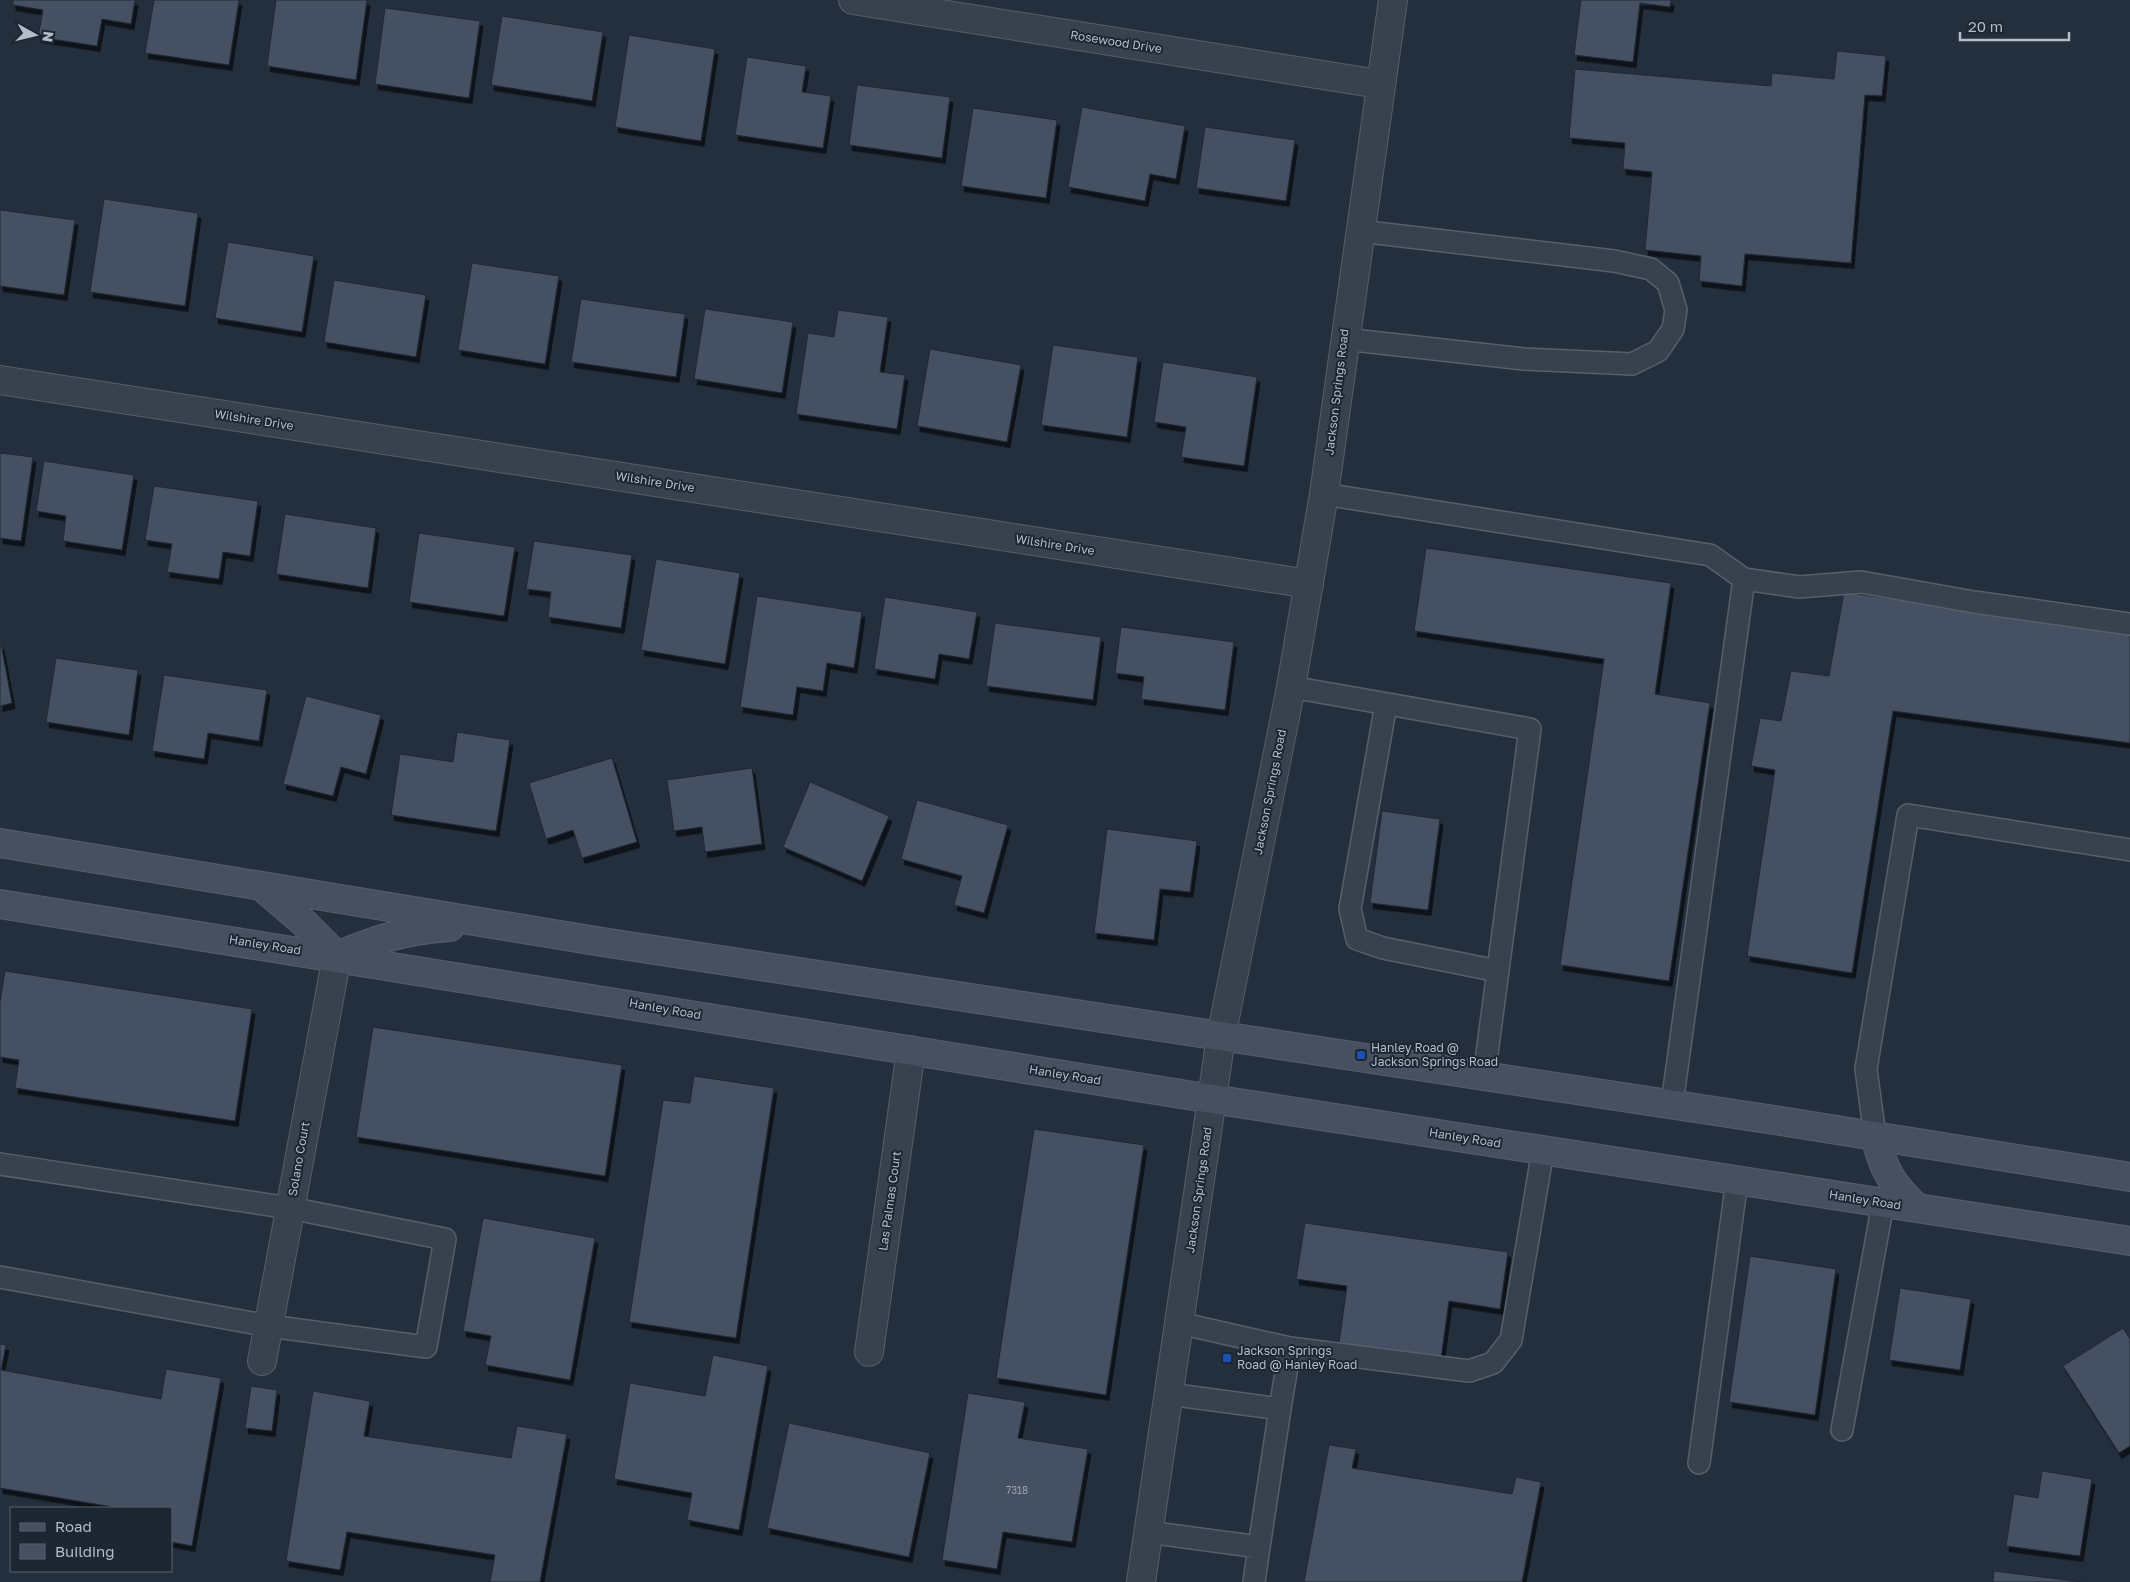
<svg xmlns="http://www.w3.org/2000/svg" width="2130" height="1582" viewBox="0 0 2130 1582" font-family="'Golos Text',sans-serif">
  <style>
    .building { fill: #455162; stroke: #1f2835; filter: url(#shadow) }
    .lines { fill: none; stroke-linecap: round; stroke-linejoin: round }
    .service-casing { stroke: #565f6c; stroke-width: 24 }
    .minor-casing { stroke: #565f6c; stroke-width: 30 }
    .tertiary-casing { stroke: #565f6c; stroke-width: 30 }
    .secondary-casing { stroke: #565f6c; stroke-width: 30 }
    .service { stroke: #38414e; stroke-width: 21 }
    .minor { stroke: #38414e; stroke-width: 28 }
    .tertiary { stroke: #38414e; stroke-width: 28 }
    .secondary { stroke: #465061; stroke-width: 28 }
    .transit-dot { fill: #1a4fb4; stroke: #1d2633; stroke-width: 2 }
    .labels { text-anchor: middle; stroke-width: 4; stroke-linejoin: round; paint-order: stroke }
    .number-label { font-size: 10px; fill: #98a1af }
    .street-label { font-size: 12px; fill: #b4bcc9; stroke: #1d2633 }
    .poi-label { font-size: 12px; fill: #b4bcc9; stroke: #1d2633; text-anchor: start }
  </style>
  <defs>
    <filter id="shadow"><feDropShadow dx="3" dy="5.5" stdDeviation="0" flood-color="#0009"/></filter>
  </defs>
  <rect width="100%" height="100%" fill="#242f3e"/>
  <!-- building -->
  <path class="building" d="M13 0H135L131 24 102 19 97 46 38 37 43 10 13 5Z
    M154 0H239L229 65 145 53Z
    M276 0H367L356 80 267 66Z
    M1581 0H1671L1670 7 1640 3 1633 62 1574 55Z
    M385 8 480 21 469 98 375 84Z
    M502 16 603 32 592 101 491 85Z
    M629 35 715 49 701 141 615 127Z
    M1837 51 1886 56 1882 96 1865 95 1851 263 1745 254 1742 286 1699 281 1701 256 1645 250 1652 172 1623 169 1625 143 1569 138 1575 69 1771 86 1772 73 1834 79Z
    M747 57 806 66 802 92 831 96 823 148 735 135Z
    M857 85 950 97 942 158 849 145Z
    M1082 107 1185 126 1176 179 1150 174 1145 201 1068 187Z
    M973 108 1057 120 1046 198 961 186Z
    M1205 127 1295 140 1286 201 1196 188Z
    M104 199 198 213 185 306 90 292Z
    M0 210 75 220 64 295 0 286Z
    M228 242 314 256 302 332 215 318Z
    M472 263 559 276 545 364 458 350Z
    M334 280 426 295 416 357 324 342Z
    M581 299 685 314 676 377 571 362Z
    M705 309 793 322 782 393 694 379Z
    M838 310 888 317 880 372 905 375 897 429 796 414 808 333 834 337Z
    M1053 345 1138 357 1127 437 1041 425Z
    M930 349 1021 365 1007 442 917 426Z
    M1163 362 1257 377 1244 466 1181 457 1186 427 1154 422Z
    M0 453 33 457 21 541 0 538Z
    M44 461 134 475 122 550 63 541 66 516 36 511Z
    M154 486 258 501 250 556 223 552 219 579 167 572 172 544 145 540Z
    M285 514 376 528 368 588 276 574Z
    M419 533 515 547 504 616 409 602Z
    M534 541 632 555 621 628 548 617 551 592 526 589Z
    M1426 548 1671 583 1655 694 1710 703 1669 981 1560 965 1604 659 1414 631Z
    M656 559 740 573 725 664 641 650Z
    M1844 592 2130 633V743L1893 711 1852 973 1747 956 1775 770 1751 766 1760 718 1781 721 1791 671 1829 676Z
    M757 596 862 612 854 668 827 663 823 691 797 687 793 715 740 707Z
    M885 597 977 612 969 659 939 654 935 679 874 669Z
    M995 623 1101 637 1093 700 986 686Z
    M1121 627 1234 642 1225 710 1141 699 1144 677 1115 673Z
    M1 644 12 703 0 706V644Z
    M56 658 138 670 129 735 46 722Z
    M164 675 267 690 259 741 208 733 204 759 152 751Z
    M306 696 381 715 366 774 341 767 333 796 283 784Z
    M457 732 510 740 496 831 391 815 400 754 453 762Z
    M612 758 637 842 582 858 573 830 546 839 529 783Z
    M752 768 762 844 705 852 702 827 674 831 667 780Z
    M810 782 889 816 862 881 783 847Z
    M917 800 1008 825 984 913 954 905 962 876 901 859Z
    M1382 811 1440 819 1428 910 1370 903Z
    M1107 829 1197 841 1190 892 1160 889 1154 940 1094 933Z
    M5 971 252 1009 235 1121 15 1088 19 1060 0 1057V1002Z
    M373 1027 622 1065 605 1176 356 1137Z
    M694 1076 774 1088 736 1338 629 1322 663 1100 690 1103Z
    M1034 1129 1144 1145 1106 1395 996 1378Z
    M483 1218 595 1238 570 1380 485 1365 491 1336 463 1331Z
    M1305 1223 1508 1252 1500 1309 1449 1301 1441 1358 1339 1343 1347 1286 1296 1279Z
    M1750 1256 1836 1269 1815 1415 1729 1402Z
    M1900 1288 1971 1299 1960 1370 1889 1360Z
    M2123 1328 2130 1339V1446L2119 1453 2063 1366Z
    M0 1344 6 1345 1 1370 161 1399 166 1369 221 1378 192 1546 171 1542V1508H119L0 1488Z
    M713 1355 768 1366 739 1530 687 1520 692 1493 614 1479 630 1383 705 1396Z
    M251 1386 277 1390 272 1431 245 1428Z
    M313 1391 370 1401 364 1436 511 1458 517 1426 567 1434 540 1582H490L495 1555 347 1532 340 1570 286 1561Z
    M968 1393 1025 1402 1018 1438 1088 1449 1072 1542 1003 1532 997 1569 942 1560Z
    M789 1423 930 1453 909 1557 767 1528Z
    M1329 1445 1356 1449 1352 1468 1512 1494 1516 1477 1541 1482 1522 1582H1304Z
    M2042 1471 2092 1479 2080 1556 2006 1546 2014 1494 2038 1498Z
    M1994 1571 2082 1582H1993Z"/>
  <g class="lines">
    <defs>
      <path id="service" d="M1344 339 1524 359 1632 364 1658 351 1673 329 1676 310 1668 283 1651 269 1614 261 1359 231
        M1324 494 1710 555 1744 579 1672 1104
        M1744 579 1799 587 1861 582 1974 602 2130 624
        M1291 687 1530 729 1484 1076
        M1386 704 1350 909 1357 939 1383 948 1498 971
        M1875 1136 1866 1069 1908 815 2130 850
        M0 1164 290 1208 445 1239 426 1347 269 1326 0 1277
        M1290 1348 1469 1371 1493 1363 1511 1340 1543 1150
        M1169 1394 1280 1409 1290 1348 1179 1323
        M1842 1430 1883 1203
        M1699 1463 1737 1180
        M1148 1532 1259 1547 1254 1582
        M1259 1547 1280 1409"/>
      <path id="minor" d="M853 0 1379 84
        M0 380 1309 584
        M869 1352 911 1050
        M262 1361 337 956"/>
      <path id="tertiary" d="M1141 1582 1221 1037 1291 687 1324 494 1393 0"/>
      <path id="secondary" d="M0 843 602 942 1787 1122 2130 1177
        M261 886 301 920 337 956C378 939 405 930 450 927
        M0 904 1212 1099 2130 1241
        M1875 1136C1883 1169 1892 1185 1917 1208"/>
    </defs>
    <!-- service casing -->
    <use href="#service" class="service-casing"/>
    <!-- minor casing -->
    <use href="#minor" class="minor-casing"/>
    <!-- tertiary casing -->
    <use href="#tertiary" class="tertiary-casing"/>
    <!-- secondary casing -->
    <use href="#secondary" class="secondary-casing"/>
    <!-- service -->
    <use href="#service" class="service"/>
    <!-- minor -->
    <use href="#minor" class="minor"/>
    <!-- tertiary -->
    <use href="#tertiary" class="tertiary"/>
    <!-- secondary -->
    <use href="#secondary" class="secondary"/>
  </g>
  <!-- markers -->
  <g class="transit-dot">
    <rect x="1356" y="1050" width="10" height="10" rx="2.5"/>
    <rect x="1222" y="1353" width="10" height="10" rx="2.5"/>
  </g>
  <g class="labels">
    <!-- number labels -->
    <g class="number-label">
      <text x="1017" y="1494">7318</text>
    </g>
    <!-- street labels -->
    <g class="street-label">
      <text transform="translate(1116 42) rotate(9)" y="4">Rosewood Drive</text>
      <text transform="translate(1337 392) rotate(-83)" y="4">Jackson Springs Road</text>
      <text transform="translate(254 420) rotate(9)" y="4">Wilshire Drive</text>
      <text transform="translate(655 482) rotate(9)" y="4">Wilshire Drive</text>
      <text transform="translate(1055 545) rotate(9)" y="4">Wilshire Drive</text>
      <text transform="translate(1270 792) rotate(-79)" y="4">Jackson Springs Road</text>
      <text transform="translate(265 945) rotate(9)" y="4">Hanley Road</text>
      <text transform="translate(665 1009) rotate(10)" y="4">Hanley Road</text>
      <text transform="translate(1065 1075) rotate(9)" y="4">Hanley Road</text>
      <text transform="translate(1465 1138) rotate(9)" y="4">Hanley Road</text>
      <text transform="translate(299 1159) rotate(-80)" y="4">Solano Court</text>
      <text transform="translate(1199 1190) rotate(-82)" y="4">Jackson Springs Road</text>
      <text transform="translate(1865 1200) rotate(9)" y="4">Hanley Road</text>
      <text transform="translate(890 1201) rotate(-82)" y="4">Las Palmas Court</text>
    </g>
    <!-- poi labels -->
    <g class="poi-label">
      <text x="1371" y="1052">Hanley Road @<tspan x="1371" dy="14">Jackson Springs Road</tspan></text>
      <text x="1237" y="1355">Jackson Springs<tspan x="1237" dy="14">Road @ Hanley Road</tspan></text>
    </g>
  </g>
  <!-- legend -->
  <rect x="10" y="1507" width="162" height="65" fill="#1d2633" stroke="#59626f"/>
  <rect x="20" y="1523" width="25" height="8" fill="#465061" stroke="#59626f"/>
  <text x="55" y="1532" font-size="15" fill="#b4bcc9">Road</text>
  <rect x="20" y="1544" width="25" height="15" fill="#455162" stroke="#59626f"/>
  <text x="55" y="1557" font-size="15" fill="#b4bcc9">Building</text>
  <!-- north arrow -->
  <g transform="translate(35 35) rotate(98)" stroke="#1d2633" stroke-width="4" paint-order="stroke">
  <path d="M0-4L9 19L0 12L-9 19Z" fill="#b4bcc9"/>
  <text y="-8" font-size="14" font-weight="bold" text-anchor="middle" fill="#b4bcc9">N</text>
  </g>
  <!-- scale -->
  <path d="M1960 32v8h109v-8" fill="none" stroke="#b4bcc9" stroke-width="2.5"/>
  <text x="1968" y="32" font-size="15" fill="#b4bcc9" stroke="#1d2633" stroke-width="4" paint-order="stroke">20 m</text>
</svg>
